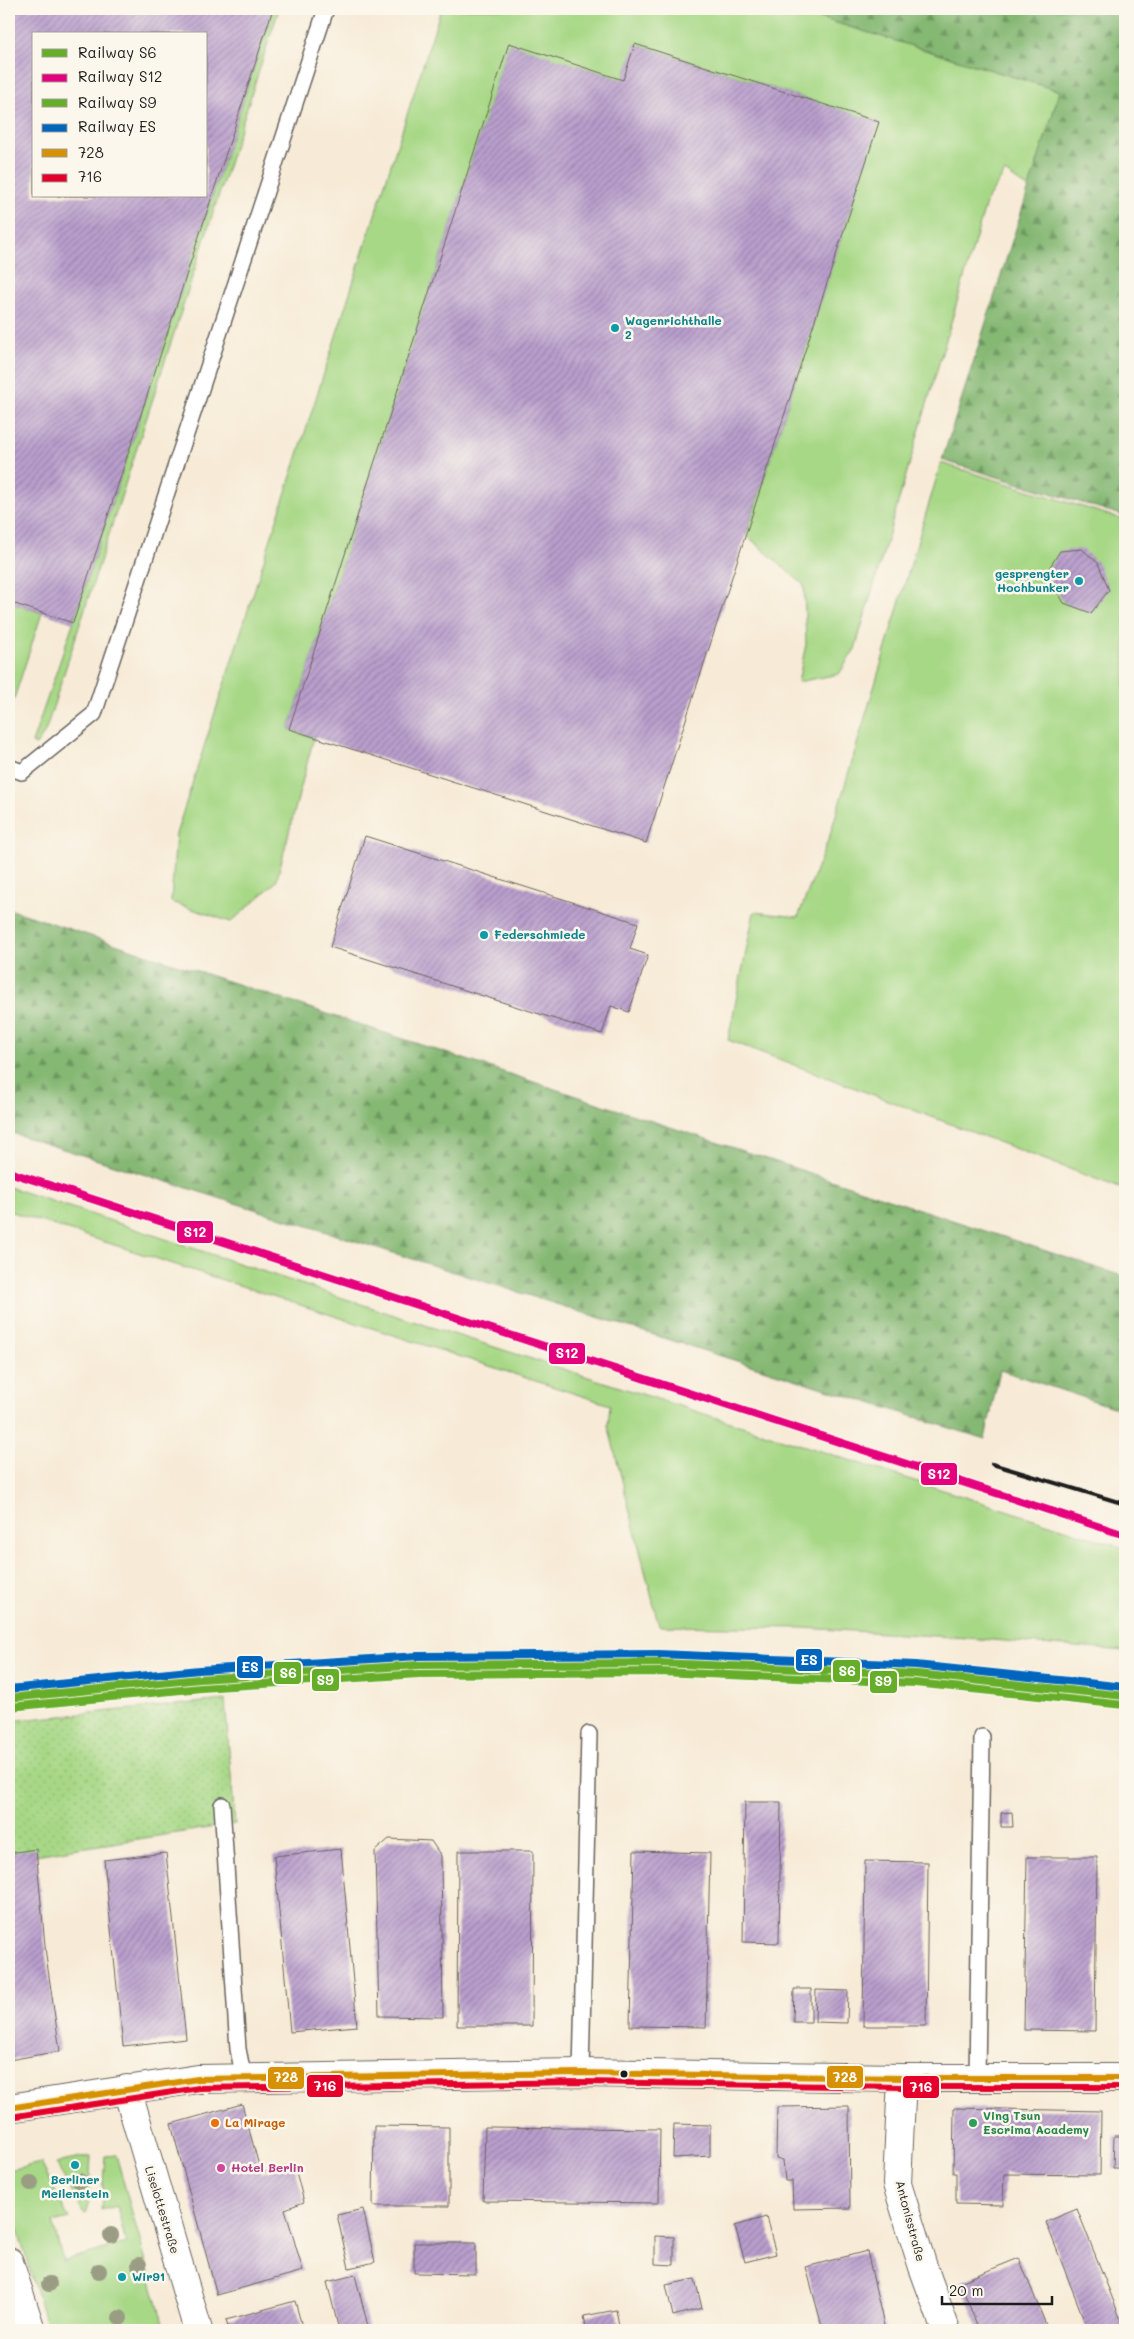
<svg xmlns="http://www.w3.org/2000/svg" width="1134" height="2339" viewBox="0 0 1134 2339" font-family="Mali,sans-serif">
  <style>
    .green { fill: #a7d886; stroke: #627a51 }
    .forest { fill: url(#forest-firs); stroke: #506a48 }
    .garden { fill: url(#garden-dots); stroke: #627a51 }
    .building { fill: url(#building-hatch); fill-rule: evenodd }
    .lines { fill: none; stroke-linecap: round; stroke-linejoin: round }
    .lane-casing { stroke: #69645d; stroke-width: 18 }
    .street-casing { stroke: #69645d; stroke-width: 30 }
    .lane { stroke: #fff; stroke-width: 15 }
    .street { stroke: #fff; stroke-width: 28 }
    .rail { stroke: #1c1c1c; stroke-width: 4 }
    .bus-1-casing { stroke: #fbf7ec; stroke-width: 10 }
    .bus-2-casing { stroke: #fbf7ec; stroke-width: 10 }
    .bus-1 { stroke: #d69104; stroke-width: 6 }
    .bus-2 { stroke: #e4002b; stroke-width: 6 }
    .rail-1-casing { stroke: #fbf7ec; stroke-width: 11 }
    .rail-2-casing { stroke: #fbf7ec; stroke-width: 11 }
    .rail-3-casing { stroke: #fbf7ec; stroke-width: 11 }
    .rail-4-casing { stroke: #fbf7ec; stroke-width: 11 }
    .rail-1 { stroke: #66ae2a; stroke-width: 8 }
    .rail-2 { stroke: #e5007d; stroke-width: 8 }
    .rail-3 { stroke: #66ae2a; stroke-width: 8 }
    .rail-4 { stroke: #0065bd; stroke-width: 8 }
    .tree { fill: #9a9d84 }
    .culture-dot { fill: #0f9aa8; stroke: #fbf7ec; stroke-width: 2 }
    .bus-dot { fill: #1c1c1c; stroke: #fbf7ec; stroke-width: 2 }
    .food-dot { fill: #e8710a; stroke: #fbf7ec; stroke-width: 2 }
    .leisure-dot { fill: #2e9e5b; stroke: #fbf7ec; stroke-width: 2 }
    .hotel-dot { fill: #d1479c; stroke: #fbf7ec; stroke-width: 2 }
    .labels { text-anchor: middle; stroke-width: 5; stroke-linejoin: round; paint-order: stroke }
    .culture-label { font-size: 12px; font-weight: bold; fill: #0d838f; stroke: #fbf7ec; text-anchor: start }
    .leisure-label { font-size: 12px; font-weight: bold; fill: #27864d; stroke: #fbf7ec; text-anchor: start }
    .food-label { font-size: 12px; font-weight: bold; fill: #c56008; stroke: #fbf7ec; text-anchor: start }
    .hotel-label { font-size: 12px; font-weight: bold; fill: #b23c85; stroke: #fbf7ec; text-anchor: start }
    .street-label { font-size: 12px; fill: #1c1c1c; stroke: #fbf7ec }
    .line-badge { stroke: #fbf7ec; stroke-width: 2 }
    .badge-label { font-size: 14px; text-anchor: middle; font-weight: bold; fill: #fff }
  </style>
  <defs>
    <pattern id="forest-firs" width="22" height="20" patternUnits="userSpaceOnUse" patternTransform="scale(1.25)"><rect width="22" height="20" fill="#85b873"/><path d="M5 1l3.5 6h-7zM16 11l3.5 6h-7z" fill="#6c955e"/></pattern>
    <pattern id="garden-dots" width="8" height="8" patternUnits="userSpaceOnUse" patternTransform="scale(1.25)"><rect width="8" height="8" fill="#a7d886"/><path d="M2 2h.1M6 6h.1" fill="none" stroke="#8fb973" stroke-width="1.8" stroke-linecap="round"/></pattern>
    <pattern id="building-hatch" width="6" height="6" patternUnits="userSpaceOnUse" patternTransform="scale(1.25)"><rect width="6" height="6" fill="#ba9fcd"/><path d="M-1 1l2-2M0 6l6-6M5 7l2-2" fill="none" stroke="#9681a6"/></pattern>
  </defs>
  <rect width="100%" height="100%" fill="#fbf7ec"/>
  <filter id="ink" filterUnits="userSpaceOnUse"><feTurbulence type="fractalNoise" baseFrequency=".02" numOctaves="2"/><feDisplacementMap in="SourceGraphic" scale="10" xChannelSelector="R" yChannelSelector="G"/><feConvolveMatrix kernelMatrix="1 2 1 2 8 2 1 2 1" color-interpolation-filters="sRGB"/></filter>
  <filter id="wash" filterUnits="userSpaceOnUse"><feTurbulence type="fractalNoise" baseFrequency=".0096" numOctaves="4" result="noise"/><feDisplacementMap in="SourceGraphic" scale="20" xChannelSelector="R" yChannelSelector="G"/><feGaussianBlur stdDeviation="1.12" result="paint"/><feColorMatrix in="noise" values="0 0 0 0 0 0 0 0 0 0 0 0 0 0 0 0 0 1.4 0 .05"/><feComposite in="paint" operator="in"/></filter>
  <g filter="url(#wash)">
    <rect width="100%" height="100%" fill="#f7ebd7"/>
    <!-- green -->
    <path class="green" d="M273 9H279L45 732 36 745 32 743 73 623Z
      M441 9H791L1060 91 1029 189 1005 172 987 200 855 649 839 674 798 682 806 644 804 585 746 535 878 122 636 44 623 80 509 44 289 729 314 737 276 882 231 922 171 902 176 834Z
      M941 463 1125 520V1190L728 1040 754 912 798 917 830 835Z
      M14 604 42 613 9 714V618Z
      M9 1187 400 1317 1125 1548V1651L968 1638 804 1628 659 1626 608 1425 610 1405 9 1211Z
      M116 2155 165 2330H48L9 2201V2170L41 2163 69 2219 53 2223 63 2261 126 2243 117 2206 101 2210 105 2156Z
      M91 2156 88 2209 86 2214 83 2213 56 2163Z"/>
    <!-- forest -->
    <path class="forest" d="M791 9H1125V516L942 460 1060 91Z
      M9 909 1125 1277V1411L1000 1370 985 1439 9 1132Z"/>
    <!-- garden -->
    <path class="garden" d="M225 1700 235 1824 9 1859V1721Z"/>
    <g id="blocks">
      <!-- building -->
      <path class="building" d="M9 9H273L73 623 9 602ZM34 34H206V196H34Z
        M509 43 623 80 635 44 879 122 646 843 289 729Z
        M1082 549 1098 563 1109 590 1091 613 1064 603 1046 573 1060 551Z
        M365 836 638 923 630 949 648 955 629 1012 611 1006 602 1034 330 947Z
        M745 1802H781L779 1943 743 1942Z
        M1012 1812 1013 1827H1001V1813Z
        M389 1839 431 1841 441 1856 443 2017 379 2016 375 1851Z
        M36 1849 46 1956 60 2051 9 2060V1853Z
        M341 1849 357 2026 290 2032 274 1856Z
        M458 1851H533L532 2026H457Z
        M634 1851 710 1853 706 2027 630 2026Z
        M166 1853 186 2039 123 2046 104 1860Z
        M1027 1857H1097L1095 2031 1024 2030Z
        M865 1861 928 1862 926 2026H863Z
        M794 1989H811V2022H793Z
        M816 1990 848 1991 847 2023 815 2022Z
        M242 2104 261 2173 294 2164 304 2202 285 2209 303 2271 217 2295 171 2124Z
        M849 2106 850 2208 793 2209 792 2181H785L783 2160 776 2158 777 2107Z
        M954 2108 1101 2111 1100 2175 1004 2174 1003 2205 956 2204V2173H953Z
        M674 2124 710 2125V2156L673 2158Z
        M374 2126 449 2127V2206H373Z
        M485 2127 660 2129 659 2203 483 2201Z
        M1114 2136H1125V2168H1113Z
        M363 2209 375 2262 349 2268 337 2215Z
        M1077 2209 1085 2229 1125 2330H1088L1046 2222Z
        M766 2217 776 2254 745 2262 735 2226Z
        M655 2236 674 2237V2265L655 2264Z
        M414 2243H476V2274L414 2273Z
        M867 2251 885 2330H823L806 2267Z
        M1019 2258 1048 2330H979L960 2282Z
        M355 2275 369 2330H339L327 2282Z
        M695 2279 702 2308 673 2316 666 2285Z
        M295 2301 303 2330H229L226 2320Z
        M616 2310 620 2330H573L586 2327 584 2316Z"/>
    </g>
  </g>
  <g filter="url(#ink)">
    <use href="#blocks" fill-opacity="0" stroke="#69645d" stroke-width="1"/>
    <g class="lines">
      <defs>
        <path id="lane" d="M9 767 22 772 94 714 326 9
          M222 1805 238 2049 244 2079
          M581 2073 589 1734
          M977 2078 982 1737"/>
        <path id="street" d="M902 2078 897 2184 923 2267 946 2330
          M127 2089 198 2330
          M9 2108 198 2079 581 2073 902 2078H1125
          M9 2262 31 2330"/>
      </defs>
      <!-- lane casing -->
      <use href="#lane" class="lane-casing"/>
      <!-- street casing -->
      <use href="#street" class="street-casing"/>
      <!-- lane -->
      <use href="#lane" class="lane"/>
      <!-- street -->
      <use href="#street" class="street"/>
      <!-- rail -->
      <path class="rail" d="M992 1464 1125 1504"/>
      <defs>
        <path id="bus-1" d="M9 2108 198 2079 581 2073 902 2078H1125"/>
        <path id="bus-2" d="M10 2117 199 2088 581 2082 902 2087H1125"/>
      </defs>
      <!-- bus-1 casing -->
      <use href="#bus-1" class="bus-1-casing"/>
      <!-- bus-2 casing -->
      <use href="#bus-2" class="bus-2-casing"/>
      <!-- bus-1 -->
      <use href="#bus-1" class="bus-1"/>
      <!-- bus-2 -->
      <use href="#bus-2" class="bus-2"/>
      <defs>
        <path id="rail-1" d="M9 1698 200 1679 419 1665 659 1663 916 1674 1125 1696"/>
        <path id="rail-2" d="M9 1172 1125 1535"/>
        <path id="rail-3" d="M10 1707 201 1688 419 1674 659 1672 915 1683 1124 1705"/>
        <path id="rail-4" d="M9 1689 199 1670 418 1656 659 1654 916 1665 1125 1687"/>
      </defs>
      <!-- rail-1 casing -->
      <use href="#rail-1" class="rail-1-casing"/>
      <!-- rail-2 casing -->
      <use href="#rail-2" class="rail-2-casing"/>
      <!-- rail-3 casing -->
      <use href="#rail-3" class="rail-3-casing"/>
      <!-- rail-4 casing -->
      <use href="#rail-4" class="rail-4-casing"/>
      <!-- rail-1 -->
      <use href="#rail-1" class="rail-1"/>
      <!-- rail-2 -->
      <use href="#rail-2" class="rail-2"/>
      <!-- rail-3 -->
      <use href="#rail-3" class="rail-3"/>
      <!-- rail-4 -->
      <use href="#rail-4" class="rail-4"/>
    </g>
    <!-- trees -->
    <g class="tree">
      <circle cx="79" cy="2181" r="8"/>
      <circle cx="31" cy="2183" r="8"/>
      <circle cx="111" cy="2235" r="8"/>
      <circle cx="139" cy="2265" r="8"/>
      <circle cx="99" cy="2271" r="8"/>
      <circle cx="49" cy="2284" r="8"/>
      <circle cx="120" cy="2318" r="8"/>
    </g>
  </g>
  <!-- markers -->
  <g class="culture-dot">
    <circle cx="615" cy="328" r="5"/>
    <circle cx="1079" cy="581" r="5"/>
    <circle cx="484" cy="935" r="5"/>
    <circle cx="75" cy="2165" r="5"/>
    <circle cx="122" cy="2277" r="5"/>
  </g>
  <circle class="bus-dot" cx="624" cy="2074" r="4.5"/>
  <circle class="food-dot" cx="215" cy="2123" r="5"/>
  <circle class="leisure-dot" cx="973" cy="2123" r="5"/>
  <circle class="hotel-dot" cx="221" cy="2168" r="5"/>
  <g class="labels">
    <!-- culture labels -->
    <g class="culture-label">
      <text x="625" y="325">Wagenrichthalle<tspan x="625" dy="14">2</tspan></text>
      <text x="1069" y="578" text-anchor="end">gesprengter<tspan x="1069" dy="14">Hochbunker</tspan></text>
      <text x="494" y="939">Federschmiede</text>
      <text x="75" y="2184" text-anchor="middle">Berliner<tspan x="75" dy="14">Meilenstein</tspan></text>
      <text x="132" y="2281">Wir91</text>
    </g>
    <!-- leisure labels -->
    <g class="leisure-label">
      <text x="983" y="2120">Ving Tsun<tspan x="983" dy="14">Escrima Academy</tspan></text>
    </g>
    <!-- food labels -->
    <g class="food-label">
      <text x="225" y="2127">La Mirage</text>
    </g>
    <!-- hotel labels -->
    <g class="hotel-label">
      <text x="231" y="2172">Hotel Berlin</text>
    </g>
    <!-- street labels -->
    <g class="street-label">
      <text transform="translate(162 2210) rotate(73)" y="4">Liselottestraße</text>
      <text transform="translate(910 2221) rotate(75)" y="4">Antonisstraße</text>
    </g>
  </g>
  <g class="line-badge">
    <rect x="176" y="1220" width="38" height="24" rx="5" fill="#e5007d"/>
    <rect x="548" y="1342" width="38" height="23" rx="5" fill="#e5007d"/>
    <rect x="920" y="1462" width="38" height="24" rx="5" fill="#e5007d"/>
    <rect x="795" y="1648" width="28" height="24" rx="5" fill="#0065bd"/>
    <rect x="236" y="1655" width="28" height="24" rx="5" fill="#0065bd"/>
    <rect x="832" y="1659" width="29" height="24" rx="5" fill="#66ae2a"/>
    <rect x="273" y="1661" width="29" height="24" rx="5" fill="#66ae2a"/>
    <rect x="311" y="1668" width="29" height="24" rx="5" fill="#66ae2a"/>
    <rect x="869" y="1670" width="29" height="24" rx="5" fill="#66ae2a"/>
    <rect x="826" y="2065" width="38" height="24" rx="5" fill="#d69104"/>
    <rect x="267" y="2066" width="38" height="24" rx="5" fill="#d69104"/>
    <rect x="306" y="2074" width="38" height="24" rx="5" fill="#e4002b"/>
    <rect x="902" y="2075" width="38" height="24" rx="5" fill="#e4002b"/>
  </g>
  <g class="badge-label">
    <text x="195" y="1237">S12</text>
    <text x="567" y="1358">S12</text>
    <text x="939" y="1479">S12</text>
    <text x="809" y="1665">ES</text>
    <text x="250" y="1672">ES</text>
    <text x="847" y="1676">S6</text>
    <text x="288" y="1678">S6</text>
    <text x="325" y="1685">S9</text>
    <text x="883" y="1686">S9</text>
    <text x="845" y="2082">728</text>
    <text x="286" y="2082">728</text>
    <text x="325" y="2091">716</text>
    <text x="921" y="2092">716</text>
  </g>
  <!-- margin -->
  <rect width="1134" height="2339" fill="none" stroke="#fbf7ec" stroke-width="30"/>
  <!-- legend -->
  <rect x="32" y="32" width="175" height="165" fill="#fbf7ec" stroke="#a29f99"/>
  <rect x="42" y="49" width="25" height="8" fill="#66ae2a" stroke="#a29f99"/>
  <text x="78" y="58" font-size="15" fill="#1c1c1c">Railway S6</text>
  <rect x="42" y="74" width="25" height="8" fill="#e5007d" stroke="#a29f99"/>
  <text x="78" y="82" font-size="15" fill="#1c1c1c">Railway S12</text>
  <rect x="42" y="99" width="25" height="8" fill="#66ae2a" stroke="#a29f99"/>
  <text x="78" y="108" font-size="15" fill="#1c1c1c">Railway S9</text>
  <rect x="42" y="124" width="25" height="8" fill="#0065bd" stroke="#a29f99"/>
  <text x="78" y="132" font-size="15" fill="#1c1c1c">Railway ES</text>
  <rect x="42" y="149" width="25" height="8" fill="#d69104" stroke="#a29f99"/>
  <text x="78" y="158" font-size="15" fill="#1c1c1c">728</text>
  <rect x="42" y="174" width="25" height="8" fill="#e4002b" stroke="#a29f99"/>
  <text x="78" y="182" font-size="15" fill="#1c1c1c">716</text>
  <!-- scale -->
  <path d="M942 2296v8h110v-8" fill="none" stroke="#1c1c1c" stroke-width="2.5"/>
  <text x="949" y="2296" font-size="15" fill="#1c1c1c" stroke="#fbf7ec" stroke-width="4" paint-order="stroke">20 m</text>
</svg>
